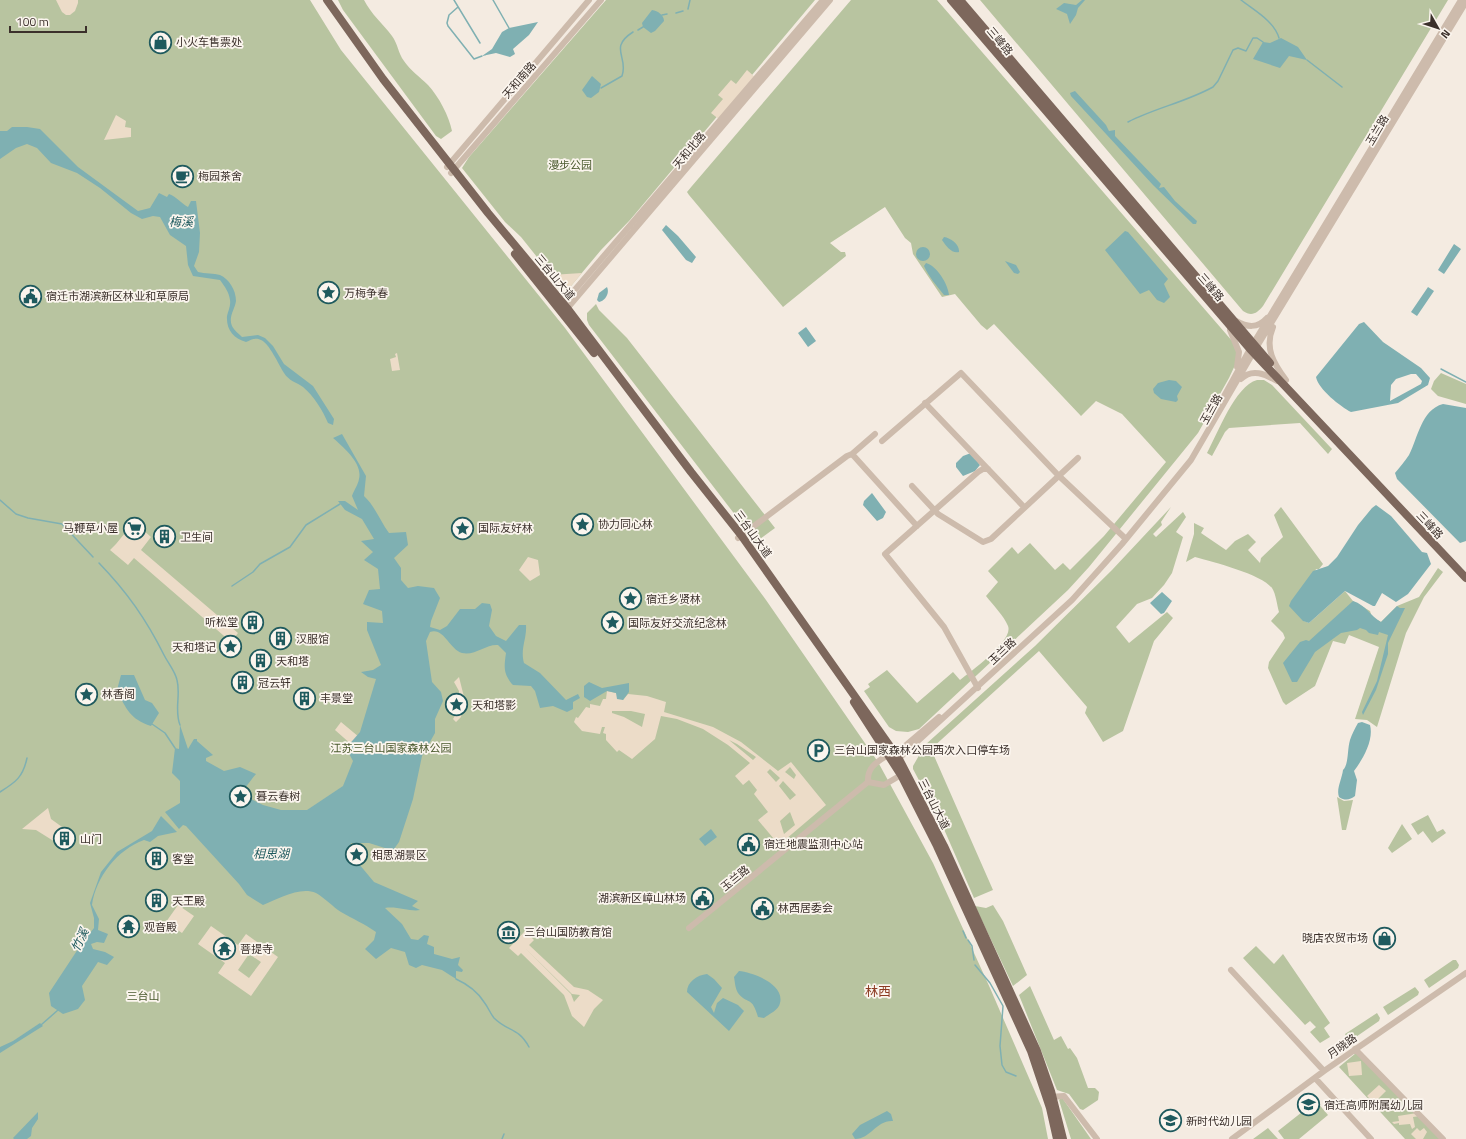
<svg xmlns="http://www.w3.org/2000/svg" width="1466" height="1139" viewBox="0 0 1466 1139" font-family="'Titillium Web','Noto Sans SC',sans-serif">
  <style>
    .green { fill: #b8c4a0 }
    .plaza { fill: #ecdcc8; fill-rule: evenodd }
    .water { fill: #7fb0b2; fill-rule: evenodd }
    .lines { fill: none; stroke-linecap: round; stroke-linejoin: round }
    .stream { stroke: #7fb0b2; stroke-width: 1.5 }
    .minor { stroke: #cdbbac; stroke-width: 6 }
    .major { stroke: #7d675c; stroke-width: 8 }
    .labels { text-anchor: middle; stroke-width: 3.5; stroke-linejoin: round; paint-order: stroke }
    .street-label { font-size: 11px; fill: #3b302b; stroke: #fbf5ee }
    .poi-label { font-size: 11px; fill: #3b302b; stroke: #fbf5ee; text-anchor: start }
    .park-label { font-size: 11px; fill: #4a5a2e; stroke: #fbf5ee }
    .water-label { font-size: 12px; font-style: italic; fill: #1f5a5e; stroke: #fbf5ee }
    .quarter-label { font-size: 13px; fill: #8c3b22; stroke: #fbf5ee }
  </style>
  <rect width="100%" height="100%" fill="#f4ebe1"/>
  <!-- green -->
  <path class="green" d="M0 0H310L341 50 565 328 766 600 878 762 933 863 990 988 1042 1108 1048 1139H0Z
    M338 0H364C371 14 383 24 392 36 398 44 398 53 404 61 410 70 420 77 428 85 439 97 449 116 452 131L441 139 436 136 343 10Z
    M606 0H815L630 220 601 250 571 286 566 289 561 287 521 237 505 222 462 168 469 157Z
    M851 0H937L1233 342 1237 351 1236 363 1229 378 1198 433 1089 567 1068 590 919 729 908 732 896 731 889 727 864 691 870 687 868 684 887 670 917 703 953 672 960 680C971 671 1014 640 1008 626 1004 616 993 605 986 596L998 582 988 571 1012 547 1018 554 1030 543 1055 570 1063 563 1070 570 1104 536 1166 462 1122 414 1096 401 1081 416 994 324 987 330 981 325 955 294 942 297 913 254 911 243 905 238 885 207 830 243 841 252H845L846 256 783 307 689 195 687 192 692 186Z
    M980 0H1448L1263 306C1257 313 1252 317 1243 311Z
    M596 304 599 310 627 338 775 528 756 542 589 325 587 320V313Z
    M1441 373 1466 384V404L1438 396 1431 389 1434 381Z
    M1257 380H1264L1272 385 1332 449 1328 454 1300 423 1229 428 1225 432 1212 456 1207 453C1218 433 1235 386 1257 380Z
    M1171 507 1161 522 1162 525 1153 534 1156 537 1183 512 1186 517 1176 532 1183 537 1172 573 1164 585 1152 598 1137 604 1116 627 1129 643 1167 612 1173 618 1154 641 1123 731 1103 742 1085 713 1087 707 1039 651 931 749 993 890 974 898 940 820 913 769V766L925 745 1035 646 1112 570Z
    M1281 507 1323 564 1319 569H1316L1299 616 1304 621 1309 623 1345 591 1353 601 1370 611 1372 617 1381 622 1397 606 1419 597 1438 568 1443 572 1424 597 1406 633 1377 727 1367 720 1355 719 1379 647 1349 635 1345 644 1333 641 1315 686 1286 705 1283 702 1268 668 1269 662 1285 638 1283 633 1271 621 1279 612C1277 605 1276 594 1272 588 1261 574 1213 562 1195 557L1186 562 1194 534V523L1204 528 1201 533 1226 550 1235 541 1248 534 1256 542 1248 550 1260 563 1261 558 1283 537 1274 515Z
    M1337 797 1344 801 1353 800 1346 830H1342Z
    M1428 815 1437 832 1443 829 1446 833 1432 843 1423 831 1418 835 1411 824Z
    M1402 824 1412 839 1392 853 1388 848Z
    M993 905 1003 921 1027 975 1013 986 975 906 986 908Z
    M1256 946 1274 964 1283 954 1330 1023 1324 1028 1330 1037 1320 1043 1310 1032 1316 1027 1310 1021 1305 1025 1243 958Z
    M1453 960H1456L1459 965 1458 968 1429 988 1424 980Z
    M1030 986 1054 1040 1061 1036 1068 1049 1070 1048 1077 1058 1088 1088H1095L1099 1092 1098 1100 1083 1110 1080 1109 1069 1094 1057 1090 1019 995Z
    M1415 987 1419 992 1418 995 1388 1015 1383 1007Z
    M1377 1013 1380 1018 1379 1021 1350 1041 1348 1040 1345 1034Z
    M1356 1053 1440 1139H1405L1339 1067Z
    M1061 1098 1063 1099 1091 1139H1071L1059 1100Z
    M1316 1101 1328 1115 1299 1139H1284L1278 1131Z
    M1268 1128 1278 1139H1253Z"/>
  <!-- plaza -->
  <path class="plaza" d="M56 0H78V3L75 11 70 15H66L62 12Z
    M747 70 756 78 720 120 711 113 723 99 718 95 731 80 736 84Z
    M116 115 126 121 125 127 131 128V137L104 140Z
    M582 273 571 286 566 289 561 287 551 275Z
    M397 353 400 370 392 371 390 359 396 357 395 354Z
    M134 522 151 537 141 550 238 633 231 642 134 558 128 565 110 550 116 544Z
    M528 557 538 560 540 575 530 581 519 570Z
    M459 677 465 701H463L461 717 456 722 453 719 456 714 450 710 453 699H459V691L454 682Z
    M607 691 616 693 623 700 628 694 647 696 666 702 664 712 713 727 741 742 778 771 791 762 826 805 779 845 758 820 768 812 754 794 757 790 749 780 743 785 735 776 750 763 728 745 703 729 677 719 661 716 655 739 632 759 619 750 617 752 606 740V734L603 733 605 727H602L600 734 582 731 574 722 576 717 578 718 586 707 590 708V704L600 706 603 699H606ZM612 711H631L645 714 642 727 624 717 612 713ZM729 740 737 744 756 757 753 760ZM790 767 796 775 794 779 785 772ZM770 769 780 778 776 782 767 772ZM783 781 796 795 790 800 779 786ZM790 812 795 825 784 834 780 821Z
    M341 722 359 737 352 745 335 730Z
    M48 808 51 819 69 832 60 845 36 830 22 829Z
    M178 905 194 916 182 933 166 922Z
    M211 926 238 945 246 934 278 957 251 996 218 973 225 963 198 944ZM249 954 261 962 249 978 238 970Z
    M525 931 534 940 529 945 574 987 588 990 603 1000 594 1009 584 1027 572 1016 564 995 521 953 518 956 509 948ZM525 948 572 994 580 995 574 1002 571 994Z
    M1361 1061 1362 1075 1349 1076 1347 1063Z
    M1379 1085 1386 1091 1378 1099 1380 1101 1376 1105 1367 1096Z
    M1417 1113 1420 1116 1413 1117 1415 1127 1412 1129 1410 1124 1399 1125V1123L1394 1124 1392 1122 1399 1121 1398 1116Z
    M1417 1128 1420 1131 1424 1128 1427 1132 1423 1139H1416L1411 1134Z"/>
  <!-- water -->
  <path class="water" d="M1082 0H1085L1078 8 1076 15 1070 24 1067 14 1056 9 1064 3 1076 5Z
    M652 10C658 11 664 15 664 21L655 31 651 33 643 27 642 23Z
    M538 22 529 35 513 49 515 54 510 57 496 53 482 56 492 49 502 32 509 28Z
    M1281 38 1298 47 1307 60 1289 56 1280 68 1253 59 1263 42 1270 43Z
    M592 76 601 84 599 92 591 98 587 97 582 90Z
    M1075 91 1106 125 1109 131 1115 130V136L1161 184 1159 188 1164 187 1175 201 1197 221 1196 224H1193L1153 185 1071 96 1070 93Z
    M12 127H27L40 129 78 167 138 211 150 208 159 193 167 197 169 194C177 197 181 203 188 207L191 201H196L200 233 199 252 194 266 198 272C205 274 214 273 220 275 229 279 236 290 236 301 235 309 228 317 232 326 234 330 239 334 242 337L258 335 265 338 273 346 284 364 313 386 334 419 333 425 328 423C323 411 314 396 303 387 296 382 289 381 284 373 279 365 269 343 261 340 255 337 251 340 246 342 234 339 226 330 227 316 228 311 231 306 230 300 229 292 225 287 220 280L193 276 188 265 186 246 170 235 160 217 153 216 142 219 131 213 100 188 77 173 51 163 37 148 27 144 16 148 0 159V131H7Z
    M666 225 678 236 696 257 692 263 686 260 662 230Z
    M1125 231 1128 232 1168 279 1164 284 1170 297 1164 303 1157 300 1149 290 1140 294 1105 250Z
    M944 237C951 238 960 245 959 252 952 254 946 246 942 240Z
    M1454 244 1461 249 1444 274 1438 270Z
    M916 254a7 7 0 1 1 14 0a7 7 0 1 1-14 0Z
    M1005 261 1016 265 1020 272 1018 274 1014 273Z
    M926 263C937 266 948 284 949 295H944C936 285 929 277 924 266Z
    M607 287C610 293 605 301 599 302L597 300 599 293Z
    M1428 287 1434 291 1417 316 1411 312Z
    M1364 322 1383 342 1421 368 1430 378 1428 385 1398 403 1351 412C1341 407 1318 389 1316 377L1359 324ZM1411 374H1416L1422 381 1421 384 1390 401 1391 385 1396 379Z
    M806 327 816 341 808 347 798 333Z
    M1169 380 1176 381 1182 387 1177 396 1178 400 1176 402 1161 399 1154 393 1153 389 1158 383Z
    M1443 404 1466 408V541L1460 543 1397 479 1395 473C1400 467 1405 461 1409 455 1418 438 1421 410 1443 404Z
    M342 434 366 476 364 496C375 506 380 521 389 533L406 532 408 545 394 558 401 568V580L408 588 418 586 434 588 440 598 431 621 430 627 440 630 447 626 460 609H475L482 603 490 604 492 610 489 626 496 636 506 641 519 625H526C527 639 520 649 524 663L540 673 566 700 578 694 580 698 573 702V709L567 712 553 706 540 708 535 691 531 686 513 685C503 674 504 667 506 653L498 645C486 644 475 656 462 653 449 649 444 627 430 632L426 641 432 682 441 692 443 701 435 719V733L422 756 413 799 399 842 394 849H388L369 843H351L349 852 374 882 418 901 412 906 420 910C411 912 397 906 385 908L402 924 411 939 418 940 424 935 429 936 427 944 434 947V954L452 959 460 957 458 965 463 970 462 972 456 971V979L442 970 422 965 416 968 409 965 405 952 391 948 376 959 365 949 374 940 376 932C365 924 353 919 341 912 333 907 325 898 316 893 300 886 278 899 263 905L247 895 239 884 186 826 183 825 179 829 165 812 180 803V781L172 773 175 748 179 749 180 725 188 749 194 739H197V741L213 755 206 758V761L224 771 240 767 256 774C249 782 239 798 231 802L233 806 237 802 251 799 263 805 281 810H307L343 786 353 761 346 748 360 732 376 679 368 677 361 672 373 670 381 665 367 630V622L383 623 382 611 363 604 369 590 380 589 378 569 364 560 373 552 361 541 374 539 362 519 345 510 338 501H345L358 510 352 496C354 490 358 485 359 479 363 463 343 447 333 438Z
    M971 453 980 465 975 471 963 476 956 467V463L963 456Z
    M872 493 886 512 883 518 877 521 863 505 864 501Z
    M1376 505 1391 516 1422 552 1427 553 1431 564 1408 594 1396 602 1382 593 1375 606H1373L1345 591 1309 623 1303 621 1289 606 1291 601 1313 571 1328 566 1337 557 1358 525 1372 508Z
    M1162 592 1172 601 1164 613 1161 614 1150 603Z
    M1353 601C1366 605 1370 616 1381 622L1397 606 1400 608H1405L1388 643V654L1376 690 1363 715 1362 712 1377 681 1388 635 1379 632 1378 635 1369 633 1366 630 1360 628 1357 630 1341 633 1315 652 1297 682H1292L1283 663 1300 642 1306 640 1309 641Z
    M121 675H134L145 700 152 703 159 713 151 726C130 719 126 709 117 690Z
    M589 682 602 688 629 683V692L623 700 617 699 616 693 607 691 590 701 584 697V686Z
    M1362 722 1370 725C1374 740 1363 759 1354 771L1357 780 1355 796C1350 800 1345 801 1339 797 1336 789 1342 779 1343 770 1349 764 1347 750 1350 740 1352 734 1355 728 1358 723Z
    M161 816 177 832 158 836 150 842 144 840C117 850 96 877 92 905L99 919 98 930 108 934 104 943 97 942 91 944 93 949 105 952 114 957 107 965 98 962 82 986 85 1000 78 1009 63 1014 51 1006 49 993 82 943 94 928V918L90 903 101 872 117 852 152 831Z
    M711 829 717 837 705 846 699 839Z
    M739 971C752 972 785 984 780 1003 779 1010 769 1014 764 1018L758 1017C752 995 747 1005 738 993 735 988 735 982 734 977Z
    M707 974 714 979 722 988 711 1007 714 1013 717 1003 723 998 738 1005 744 1011 729 1031 687 992C687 982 697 975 707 974Z
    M40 1023 43 1026 0 1053V1047L13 1041Z
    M887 1111 891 1114 893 1121C876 1120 871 1139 855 1139L852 1134 860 1125Z
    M38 1112V1119L32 1128 31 1136 27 1139H14L13 1138Z"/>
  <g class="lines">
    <!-- stream -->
    <path class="stream" d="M454 0 480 43
      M493 0 509 28
      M1241 0C1255 11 1274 21 1279 38
      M458 7 449 15 447 23 448 26 474 59 482 56
      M688 9 690 0
      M676 13 683 11
      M662 15 667 14
      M638 30 643 27
      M1307 60 1342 87
      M601 88 622 76C629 57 608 48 633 32
      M1128 122C1155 108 1186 102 1213 87L1218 81 1233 50 1238 48 1246 51 1253 38H1257L1263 42
      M1441 369 1466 382
      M0 500 16 514 28 518 62 524 93 557
      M99 563C127 592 146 619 164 655 168 663 175 671 177 680 181 695 174 710 180 725
      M232 586 253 572 260 564 290 547 306 525 340 504
      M152 724 165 733 175 748
      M0 792C16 782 23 777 27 758
      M963 931 966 938
      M968 940 972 946 974 960
      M975 965 990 983 1003 1006 1000 1046 1002 1065 1006 1072 1016 1076
      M456 979C467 984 477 991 484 1002 488 1007 490 1013 494 1018 508 1032 518 1027 529 1047
      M41 1025 58 1010
      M502 1139 504 1134"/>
    <!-- minor -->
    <path class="minor" d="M447 167 589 0
      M451 173 601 0
      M561 306 823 0
      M565 311 830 0
      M1236 321C1247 327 1257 329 1267 318
      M1273 327C1264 348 1274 364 1286 380
      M1230 330 1239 352 1237 367
      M1241 379C1252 368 1265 374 1277 381
      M925 403 1024 507
      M1212 418 1250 349 1461 0
      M882 441 961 373 1058 475 1126 539
      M852 454 917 526
      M912 486 938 514 983 542 991 539 1078 458
      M738 538 847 456 852 454 875 434
      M978 688 944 627 885 554 978 472 983 469H988
      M888 755C877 762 867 767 868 782L884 785 901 775
      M892 757 939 717
      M896 761 1072 600 1122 544 1191 460 1253 353 1466 2
      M689 928 868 782
      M1231 970 1324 1071
      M1355 1049 1443 1139
      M1315 1078 1371 1139
      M1050 1097 1064 1096 1097 1139
      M1232 1139 1324 1071 1466 973"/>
    <!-- major -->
    <path class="major" d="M327 0 383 79 488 213 567 308 691 472 741 535 899 759 944 846 1037 1051 1051 1091 1063 1139
      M951 0 1250 349 1466 578
      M960 0 1270 363
      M515 254 594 353
      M854 702 901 775 937 846 1031 1051 1050 1108 1057 1139"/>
  </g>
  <!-- icons -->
  <defs>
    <symbol id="shop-ring" viewBox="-11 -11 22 22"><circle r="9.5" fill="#fbf5ee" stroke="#1f5a5e" stroke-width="1.5"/><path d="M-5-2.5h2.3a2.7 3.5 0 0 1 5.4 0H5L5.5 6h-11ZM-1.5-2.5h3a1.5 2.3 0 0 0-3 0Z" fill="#1f5a5e"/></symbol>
    <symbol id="cafe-ring" viewBox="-11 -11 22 22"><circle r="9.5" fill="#fbf5ee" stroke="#1f5a5e" stroke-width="1.5"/><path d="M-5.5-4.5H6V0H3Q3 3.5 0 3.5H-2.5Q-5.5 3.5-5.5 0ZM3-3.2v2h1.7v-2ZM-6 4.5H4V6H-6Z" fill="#1f5a5e"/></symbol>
    <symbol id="sight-ring" viewBox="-11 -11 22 22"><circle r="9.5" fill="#fbf5ee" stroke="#1f5a5e" stroke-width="1.5"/><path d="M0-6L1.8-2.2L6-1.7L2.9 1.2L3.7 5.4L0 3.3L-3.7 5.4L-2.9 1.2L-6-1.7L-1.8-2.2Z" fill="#1f5a5e"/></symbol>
    <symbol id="civic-ring" viewBox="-11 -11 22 22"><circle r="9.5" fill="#fbf5ee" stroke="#1f5a5e" stroke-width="1.5"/><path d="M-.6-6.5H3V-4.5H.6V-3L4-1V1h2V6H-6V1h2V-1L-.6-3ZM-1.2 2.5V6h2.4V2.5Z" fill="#1f5a5e"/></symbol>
    <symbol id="supermarket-ring" viewBox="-11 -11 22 22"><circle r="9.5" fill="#fbf5ee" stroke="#1f5a5e" stroke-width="1.5"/><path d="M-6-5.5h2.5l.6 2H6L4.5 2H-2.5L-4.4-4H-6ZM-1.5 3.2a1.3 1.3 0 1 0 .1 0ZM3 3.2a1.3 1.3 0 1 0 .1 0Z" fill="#1f5a5e"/></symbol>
    <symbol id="building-ring" viewBox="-11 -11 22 22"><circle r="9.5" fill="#fbf5ee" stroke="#1f5a5e" stroke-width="1.5"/><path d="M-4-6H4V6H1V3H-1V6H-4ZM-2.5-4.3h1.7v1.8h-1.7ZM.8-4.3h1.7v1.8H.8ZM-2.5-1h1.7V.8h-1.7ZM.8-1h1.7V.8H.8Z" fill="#1f5a5e"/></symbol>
    <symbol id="parking-ring" viewBox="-11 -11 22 22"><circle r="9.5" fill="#fbf5ee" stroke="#1f5a5e" stroke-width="1.5"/><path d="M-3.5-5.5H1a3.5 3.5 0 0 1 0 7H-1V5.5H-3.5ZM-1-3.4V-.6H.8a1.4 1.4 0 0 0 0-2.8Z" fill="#1f5a5e"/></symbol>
    <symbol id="temple-ring" viewBox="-11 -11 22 22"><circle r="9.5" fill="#fbf5ee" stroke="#1f5a5e" stroke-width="1.5"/><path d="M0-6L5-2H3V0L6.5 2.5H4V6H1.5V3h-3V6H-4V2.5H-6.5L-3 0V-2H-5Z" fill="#1f5a5e"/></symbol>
    <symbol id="museum-ring" viewBox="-11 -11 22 22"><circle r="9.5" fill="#fbf5ee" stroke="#1f5a5e" stroke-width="1.5"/><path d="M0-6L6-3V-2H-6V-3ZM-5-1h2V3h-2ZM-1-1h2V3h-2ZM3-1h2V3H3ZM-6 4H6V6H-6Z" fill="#1f5a5e"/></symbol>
    <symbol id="school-ring" viewBox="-11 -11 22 22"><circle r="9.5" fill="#fbf5ee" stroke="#1f5a5e" stroke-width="1.5"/><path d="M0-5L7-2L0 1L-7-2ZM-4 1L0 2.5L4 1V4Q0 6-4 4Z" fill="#1f5a5e"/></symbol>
  </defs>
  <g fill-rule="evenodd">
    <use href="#shop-ring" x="148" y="30" width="25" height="25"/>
    <use href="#cafe-ring" x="170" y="164" width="25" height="25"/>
    <use href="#sight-ring" x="316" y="280" width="25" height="25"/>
    <use href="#civic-ring" x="18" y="284" width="25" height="25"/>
    <use href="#sight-ring" x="570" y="512" width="25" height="25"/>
    <use href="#supermarket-ring" x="122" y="516" width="25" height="25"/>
    <use href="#sight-ring" x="450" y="516" width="25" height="25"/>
    <use href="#building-ring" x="152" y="524" width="25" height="25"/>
    <use href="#sight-ring" x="618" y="586" width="25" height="25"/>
    <use href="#building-ring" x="240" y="610" width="25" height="25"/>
    <use href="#sight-ring" x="600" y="610" width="25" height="25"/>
    <use href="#building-ring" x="268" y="626" width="25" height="25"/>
    <use href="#sight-ring" x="218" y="634" width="25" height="25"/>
    <use href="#building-ring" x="248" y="648" width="25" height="25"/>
    <use href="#building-ring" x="230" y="670" width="25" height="25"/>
    <use href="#sight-ring" x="74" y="682" width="25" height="25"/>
    <use href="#building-ring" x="292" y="686" width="25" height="25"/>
    <use href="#sight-ring" x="444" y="692" width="25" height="25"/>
    <use href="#parking-ring" x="806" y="738" width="25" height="25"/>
    <use href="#sight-ring" x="228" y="784" width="25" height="25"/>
    <use href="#building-ring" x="52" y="826" width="25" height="25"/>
    <use href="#civic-ring" x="736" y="832" width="25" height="25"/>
    <use href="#sight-ring" x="344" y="842" width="25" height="25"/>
    <use href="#building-ring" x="144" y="846" width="25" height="25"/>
    <use href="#civic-ring" x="690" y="886" width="25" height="25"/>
    <use href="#building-ring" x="144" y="888" width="25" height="25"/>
    <use href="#civic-ring" x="750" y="896" width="25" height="25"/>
    <use href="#temple-ring" x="116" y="914" width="25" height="25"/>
    <use href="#museum-ring" x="496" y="920" width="25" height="25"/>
    <use href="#shop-ring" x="1372" y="926" width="25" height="25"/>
    <use href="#temple-ring" x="212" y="936" width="25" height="25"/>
    <use href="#school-ring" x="1296" y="1092" width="25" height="25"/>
    <use href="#school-ring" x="1158" y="1108" width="25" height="25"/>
  </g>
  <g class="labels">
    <!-- street labels -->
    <g class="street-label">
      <text transform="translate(1000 41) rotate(50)" y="4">三峰路</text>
      <text transform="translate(519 80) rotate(-49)" y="4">天和南路</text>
      <text transform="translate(1377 130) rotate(-59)" y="4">玉兰路</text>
      <text transform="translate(689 150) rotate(-50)" y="4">天和北路</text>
      <text transform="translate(555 277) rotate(50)" y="4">三台山大道</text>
      <text transform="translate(1211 287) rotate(49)" y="4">三峰路</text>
      <text transform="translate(1211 409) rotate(-61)" y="4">玉兰路</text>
      <text transform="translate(1430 525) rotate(47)" y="4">三峰路</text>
      <text transform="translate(753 534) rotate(54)" y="4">三台山大道</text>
      <text transform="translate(1002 651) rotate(-43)" y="4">玉兰路</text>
      <text transform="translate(934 804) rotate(63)" y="4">三台山大道</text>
      <text transform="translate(735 878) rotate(-39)" y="4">玉兰路</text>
      <text transform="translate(1342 1046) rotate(-35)" y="4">月晓路</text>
    </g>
    <!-- poi labels -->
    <g class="poi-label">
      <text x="176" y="46">小火车售票处</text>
      <text x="198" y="180">梅园茶舍</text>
      <text x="344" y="297">万梅争春</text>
      <text x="46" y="300">宿迁市湖滨新区林业和草原局</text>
      <text x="598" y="528">协力同心林</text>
      <text x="118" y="532" text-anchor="end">马鞭草小屋</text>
      <text x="478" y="532">国际友好林</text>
      <text x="180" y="541">卫生间</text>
      <text x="646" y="603">宿迁乡贤林</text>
      <text x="238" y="626" text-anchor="end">听松堂</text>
      <text x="628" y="627">国际友好交流纪念林</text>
      <text x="296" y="643">汉服馆</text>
      <text x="216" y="651" text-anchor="end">天和塔记</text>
      <text x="276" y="665">天和塔</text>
      <text x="258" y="687">冠云轩</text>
      <text x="102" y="698">林香阁</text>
      <text x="320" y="702">丰景堂</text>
      <text x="472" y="709">天和塔影</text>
      <text x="834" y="754">三台山国家森林公园西次入口停车场</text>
      <text x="256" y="800">暮云春树</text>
      <text x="80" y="843">山门</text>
      <text x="764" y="848">宿迁地震监测中心站</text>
      <text x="372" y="859">相思湖景区</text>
      <text x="172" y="863">客堂</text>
      <text x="686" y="902" text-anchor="end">湖滨新区嶂山林场</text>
      <text x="172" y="905">天王殿</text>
      <text x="778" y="912">林西居委会</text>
      <text x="144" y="931">观音殿</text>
      <text x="524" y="936">三台山国防教育馆</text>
      <text x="1368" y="942" text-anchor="end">晓店农贸市场</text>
      <text x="240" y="953">菩提寺</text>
      <text x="1324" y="1109">宿迁高师附属幼儿园</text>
      <text x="1186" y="1125">新时代幼儿园</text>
    </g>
    <!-- park labels -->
    <g class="park-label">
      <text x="570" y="169">漫步公园</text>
      <text x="391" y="752">江苏三台山国家森林公园</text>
      <text x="143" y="1000">三台山</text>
    </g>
    <!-- water labels -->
    <g class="water-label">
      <text x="181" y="226">梅溪</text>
      <text x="271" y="858">相思湖</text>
      <text transform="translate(80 940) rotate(-65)" y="4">竹溪</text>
    </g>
    <!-- quarter labels -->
    <g class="quarter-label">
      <text x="878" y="996">林西</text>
    </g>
  </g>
  <!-- north arrow -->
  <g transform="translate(1438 28) rotate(129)" stroke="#fbf5ee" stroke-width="3" paint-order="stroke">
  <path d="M0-3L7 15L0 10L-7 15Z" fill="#3b302b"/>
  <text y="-6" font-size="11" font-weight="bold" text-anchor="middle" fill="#3b302b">N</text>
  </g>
  <!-- scale -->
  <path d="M10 26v6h76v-6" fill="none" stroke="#3b302b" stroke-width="2"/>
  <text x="16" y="26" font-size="12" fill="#3b302b" stroke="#fbf5ee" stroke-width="3" paint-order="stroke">100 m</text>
</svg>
